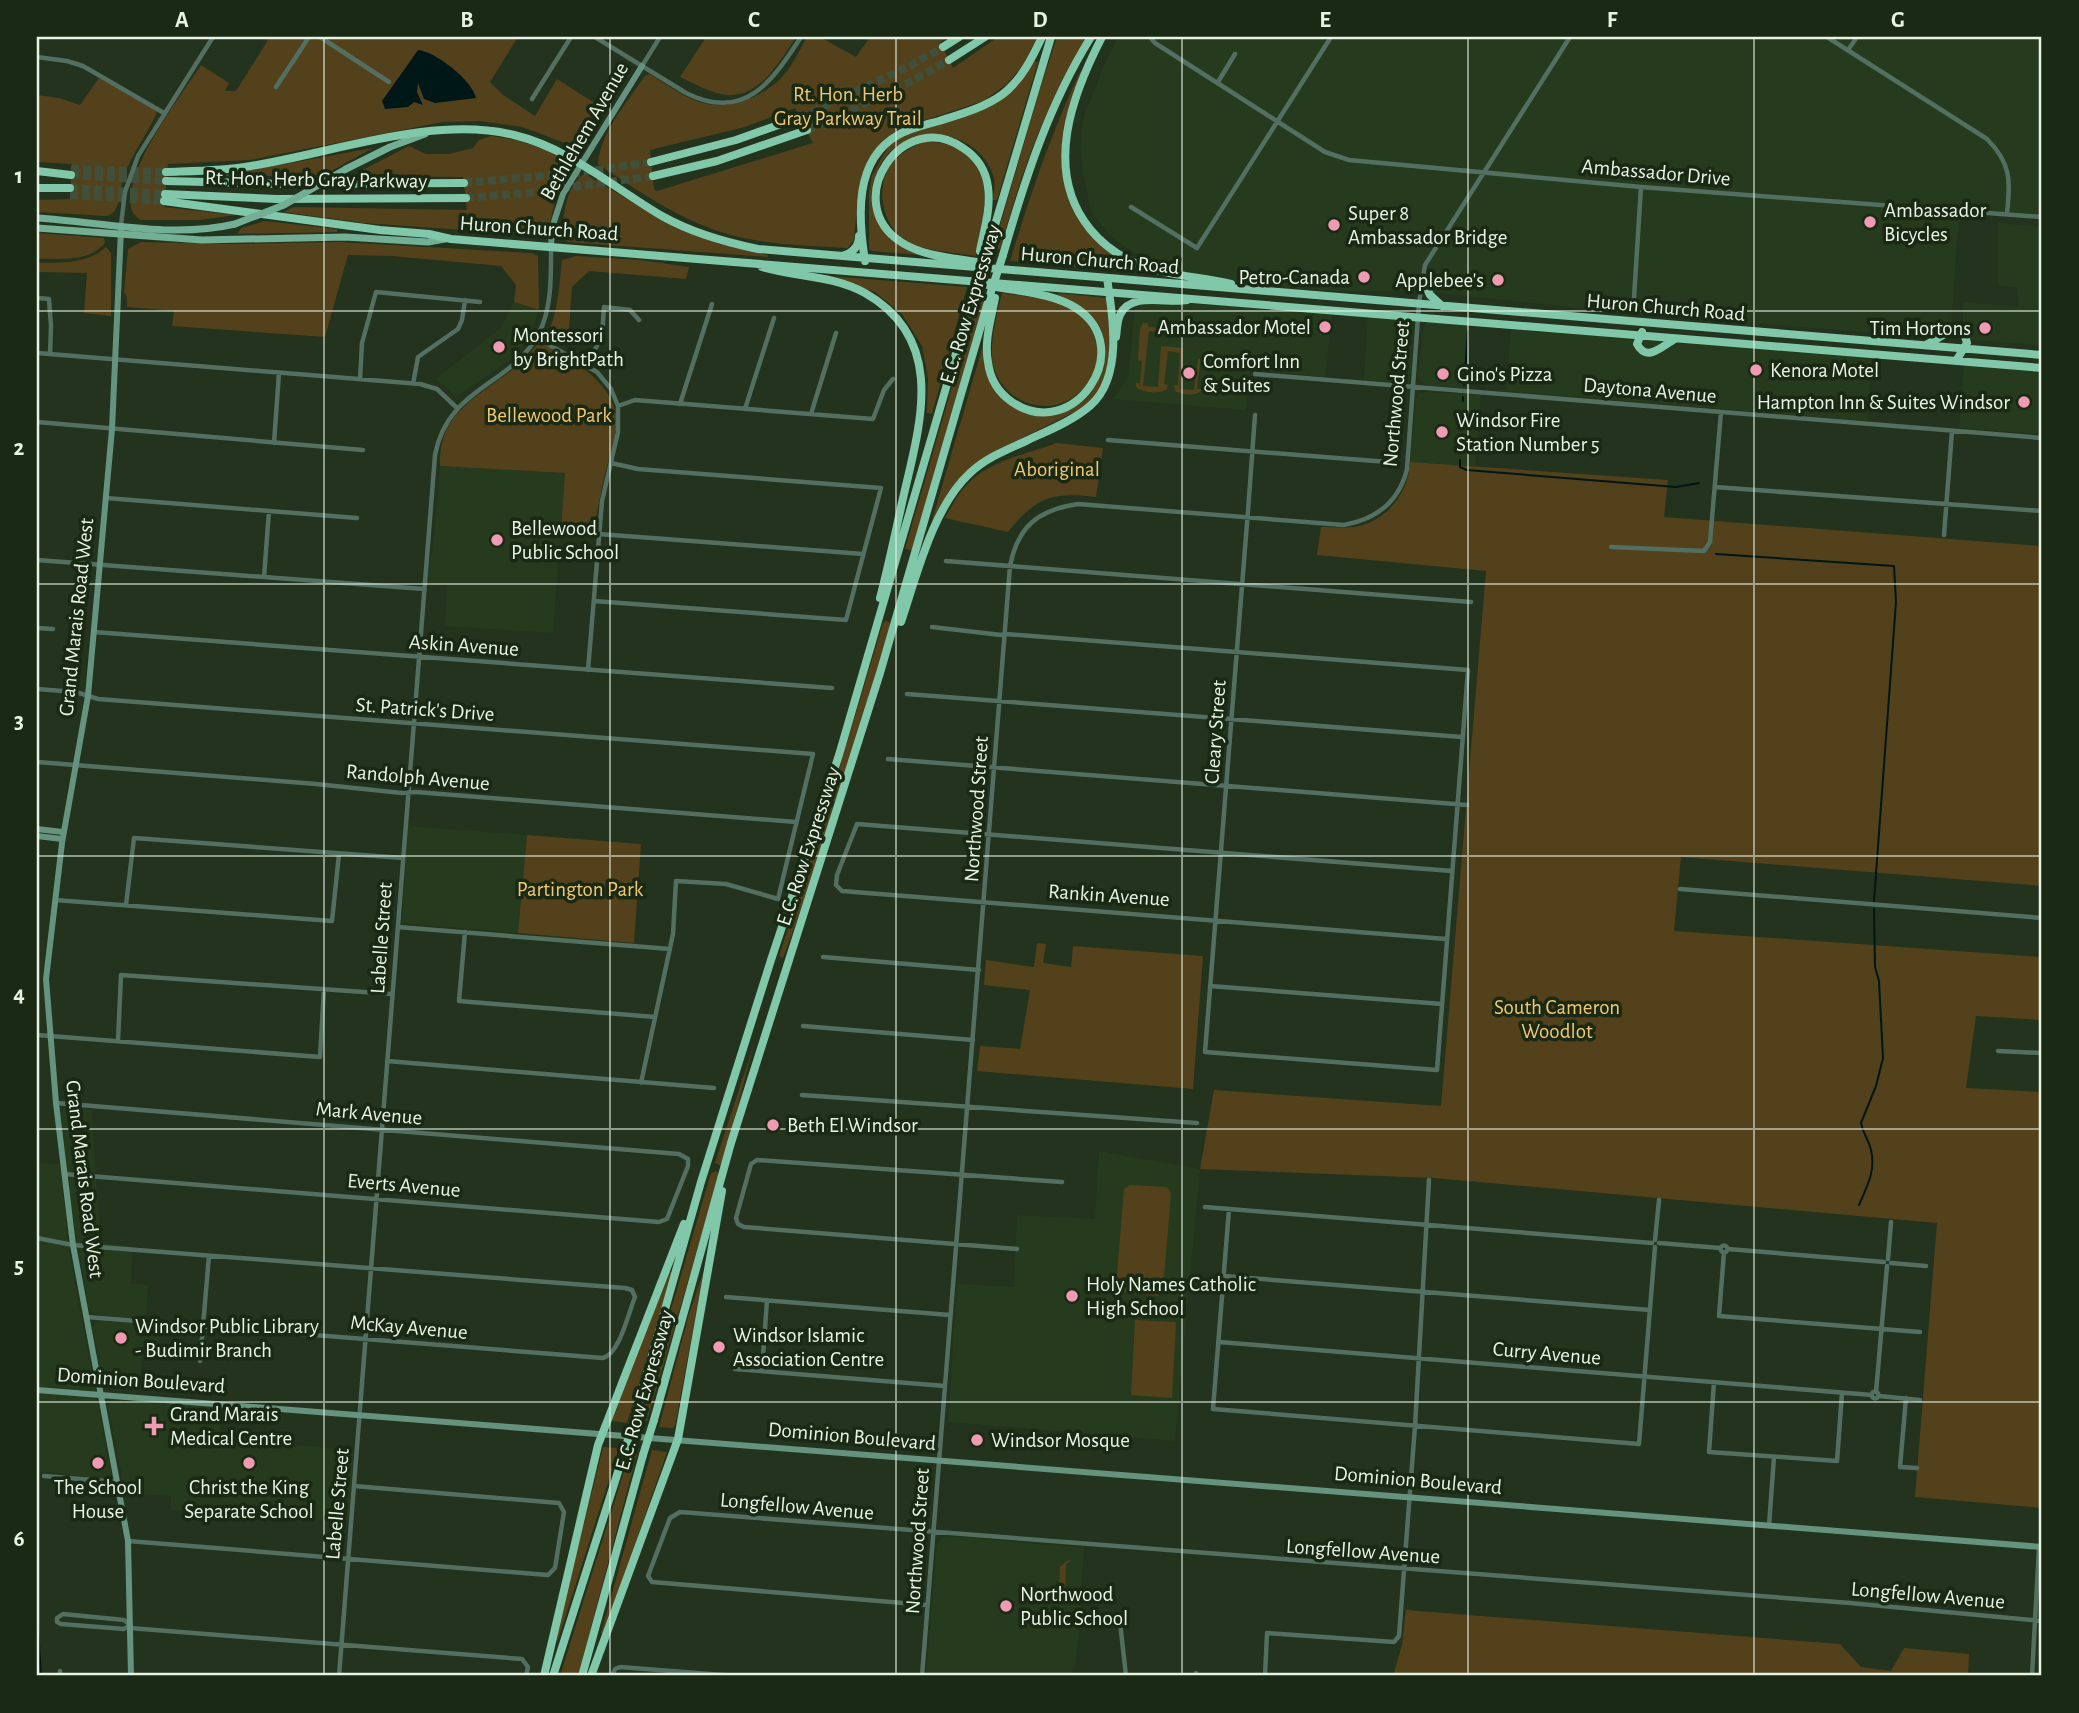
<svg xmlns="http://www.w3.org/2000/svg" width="2079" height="1713" viewBox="0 0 2079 1713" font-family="'Alegreya Sans',sans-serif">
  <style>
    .built { fill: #263b1e }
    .green { fill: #53411b; fill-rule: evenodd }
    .water { fill: #001717 }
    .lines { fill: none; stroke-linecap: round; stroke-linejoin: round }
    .stream { stroke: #001717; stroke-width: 2 }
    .highway-tunnel { stroke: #41503b; stroke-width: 8; stroke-dasharray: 8 4; stroke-linecap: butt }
    .street { stroke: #536f62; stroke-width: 4.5 }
    .secondary { stroke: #65937f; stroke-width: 6 }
    .primary { stroke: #73af95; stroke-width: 7 }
    .highway { stroke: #80c8a9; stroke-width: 8 }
    .primary-bridge { stroke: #73af95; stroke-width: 7 }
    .highway-bridge { stroke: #80c8a9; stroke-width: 8 }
    .grid { fill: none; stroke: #e8f3e5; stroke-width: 2; stroke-opacity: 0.55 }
    .poi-dot { fill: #f19ab3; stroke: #192913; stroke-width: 2.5 }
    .labels { text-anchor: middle; stroke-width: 7; stroke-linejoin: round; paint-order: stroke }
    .park-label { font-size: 21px; fill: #f3c772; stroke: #192913 }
    .street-label { font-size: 21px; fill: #e8f3e5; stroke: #192913 }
    .poi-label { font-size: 21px; fill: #e8f3e5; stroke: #192913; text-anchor: start }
    .neatline { fill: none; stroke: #e8f3e5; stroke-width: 2.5 }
    .grid-label { font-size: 23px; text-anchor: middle; font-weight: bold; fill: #e8f3e5 }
  </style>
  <rect width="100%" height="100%" fill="#23331d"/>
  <!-- built -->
  <path class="built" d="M1118 37H2042V217L1959 213 1951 328 1926 337 1628 313 1421 291H1330L1214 280 1181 273 1135 254 1108 234 1091 211 1083 174 1081 145 1083 119 1104 65Z
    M1998 223 2042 227V345L1970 340 1963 321V302L2019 307 2017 288 1998 285Z
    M514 302 539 310 530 337 514 357 456 397 436 379 502 327Z
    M1144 303 1260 306 1332 312 1325 377 1250 370 1246 410 1113 399 1128 378 1135 308Z
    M1368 316 1408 319 1413 322 1411 374 1408 381 1404 383 1364 380Z
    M1431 321 1469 324 1463 388 1427 385 1420 380 1418 374 1423 330 1426 323Z
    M1511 330 1547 333 1560 331 1872 356 1867 421 1506 391Z
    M1964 364 2042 370V434L1959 428Z
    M1426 392 1481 395 1475 466 1410 462 1416 399 1419 394Z
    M440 466 565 473 553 633 445 626 447 586 427 584 429 561 433 551Z
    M408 826 527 835 518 933 402 923Z
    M67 1107 92 1110 96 1173 67 1172 61 1113 62 1109Z
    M1099 1151 1200 1169 1175 1441 948 1422 957 1284 1014 1287 1017 1215 1095 1219Z
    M37 1163 60 1164 69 1250 111 1474 107 1479 37 1471Z
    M75 1177 96 1179 102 1243 133 1246 131 1283 148 1285 146 1319 98 1315 91 1313 89 1309 68 1186 70 1179Z
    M100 1321 162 1325 158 1359 142 1358 139 1391 103 1387 93 1328 95 1323Z
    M117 1400 222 1408 219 1439 354 1450 348 1522 171 1510V1496L125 1493 108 1406 110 1401Z
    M945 1536 1084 1548 1076 1665H1073L1072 1676H926L937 1544Z"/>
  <!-- green -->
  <path class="green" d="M270 37H518L490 82 503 95 535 116 557 79 604 109 581 142 573 146 522 127 479 121 443 122 250 160 168 164 164 207 236 215 200 220H140C136 216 132 213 131 207 125 168 180 97 201 65L229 83 225 91H236Z
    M706 37H796C780 61 757 103 721 94 707 91 693 83 680 77Z
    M807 37H820L856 57 870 37H948L940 42 953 68 998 37H1037L1024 64 1007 84 983 101 898 129 881 142 865 167 858 195 854 240 848 248C808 246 769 245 731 235 683 222 639 192 598 164 600 133 627 102 645 76L649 74C667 84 686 100 707 104 731 109 758 98 777 82 790 71 799 51 807 37ZM795 108 813 143 657 191 654 189 650 150 745 127Z
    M1057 37H1088C1065 76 1043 117 1028 160 1017 189 1009 219 1000 249L993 250 1039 92Z
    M1034 61 1038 62 997 200H993C994 193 995 185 994 178 978 121 889 120 875 179 871 195 878 211 882 227L921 255 872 251 869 249V191L872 175 888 147 903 136 981 111 1000 100Z
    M1080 72 1084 73 1064 130 1061 158 1064 180 1095 238 1164 275 1010 261C1030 196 1051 133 1080 72Z
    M99 78 158 110C149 132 131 154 123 179 119 192 121 214 106 216L37 212V200L70 199 72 164 37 162V95L59 98 80 105Z
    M491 136C519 139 546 148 571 162V166L557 192 547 236 364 223 283 212 294 207 467 210 463 177 351 176 409 146 426 154H449L473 148 479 140Z
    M923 142C1000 141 987 203 976 256 954 252 927 252 907 241 880 226 874 181 895 160 903 151 913 147 923 142Z
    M373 148 322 176H218Z
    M585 174 674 227 720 244 768 255V257L568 242 564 240C560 223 567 181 585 174Z
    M265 221 337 229V232L237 234 241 228Z
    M37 233 104 238 105 243C88 263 61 258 37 259Z
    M141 242 231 244 339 242 531 253 538 256 539 310 514 302 516 285 501 266 391 256 348 255 325 337 172 326 174 311 127 307V297L124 292 128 249Z
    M106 247 111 253V316L84 313 87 273 37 272V263C63 262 86 265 106 247Z
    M576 256 641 260 689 267 686 279 589 271 572 287 569 328 561 344 546 338C558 314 559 287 562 260Z
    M828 276 967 287 932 414 927 413 928 378 922 346 902 314 875 292Z
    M1002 293C1024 297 1055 297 1075 310 1086 318 1094 332 1097 346 1099 362 1096 372 1086 385 1057 424 996 405 992 357 991 335 997 314 1002 293Z
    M1057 293 1106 298 1111 351 1109 373 1093 399 1078 410 988 455 931 524 982 349H985C984 382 998 388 1020 409 1033 410 1049 413 1063 411 1097 406 1116 351 1098 324 1085 304 1069 304 1057 293Z
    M977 300 984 301 913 551 905 549Z
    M1143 323H1148V327L1186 330V334L1149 331 1143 386 1158 387 1161 346 1183 348 1180 389 1194 390 1198 359 1205 357V364L1200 363 1197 389H1203C1197 397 1183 395 1175 391L1174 385H1178L1180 353 1168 351 1164 384 1168 385 1166 390C1158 394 1143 393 1136 387V383H1140L1142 361 1138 360 1140 329Z
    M539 342C569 358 608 377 616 414 619 434 608 459 604 478 600 496 597 514 593 532L561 529 565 473 440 466C438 414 476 398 512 370 522 362 531 352 539 342Z
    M1057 443 1103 448 1096 497C1052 492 1036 497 1008 532L945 518C951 508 956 497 963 489 987 460 1024 455 1057 443Z
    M1410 462 1668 480 1664 517 2042 546V886L1681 857 1674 931 2042 957V1020L1976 1016 1966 1088 2042 1092V1508L1915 1497 1937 1223 1434 1178 1200 1169 1214 1090 1441 1106 1486 571 1317 555 1321 527C1334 527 1347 529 1359 526 1389 519 1409 491 1410 462Z
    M886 620 891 624 838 800 833 801 831 796 883 623Z
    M833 807 819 859 783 958 779 956 827 809Z
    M527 835 641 844 634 943 518 933Z
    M1037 943 1046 944 1043 963 1071 967 1073 946 1203 956 1193 1089 977 1071 980 1046 1020 1049 1030 990 984 985 986 960 1034 967Z
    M754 1044 722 1166 715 1163Z
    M717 1171 719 1175 647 1421 639 1419 711 1173Z
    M1130 1185 1167 1187 1171 1193 1163 1290 1158 1296 1120 1292 1116 1287 1124 1189Z
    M704 1270 675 1426 673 1428 659 1427 689 1314Z
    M669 1272H672L627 1423 612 1421Z
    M1135 1320 1176 1322 1172 1398 1131 1395Z
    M603 1447 619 1448 558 1640 555 1641Z
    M652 1450 667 1452 603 1636 601 1633Z
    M630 1452 637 1454 578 1676H560Z
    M1072 1560 1066 1564 1065 1593 1070 1596 1068 1601 1064 1602 1059 1597 1060 1567 1067 1561Z
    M1406 1610 1840 1644 1861 1667 1891 1671 1904 1648 1969 1654 1968 1676H1393L1402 1645Z"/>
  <!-- water -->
  <path class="water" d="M418 50C435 51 473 81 476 98L435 103 424 99 418 83 417 92 423 105 414 102 408 107 385 109 382 101Z"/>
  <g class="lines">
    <!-- stream -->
    <path class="stream" d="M1464 385 1468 331
      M1463 401V397
      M1460 460V467L1467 470 1676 487 1699 483
      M1716 554 1894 566 1896 602 1874 901
      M1859 1205C1867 1186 1876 1171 1871 1150 1869 1141 1863 1133 1861 1123L1876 1086 1883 1058 1879 981 1875 967 1874 909
      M37 1613 41 1676"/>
    <!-- highway-tunnel -->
    <path class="highway-tunnel" d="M801 117 906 68 943 47
      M807 130 912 81 949 60
      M71 169 166 172
      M71 175 166 181
      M464 183 577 173 651 162
      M70 188 165 194
      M70 195 164 201
      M466 198 527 193 653 176"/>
    <!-- street -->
    <path class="street" d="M320 37 389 82
      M595 37 686 93C745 123 773 80 801 37
      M1150 37 1155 43 1325 152 1349 160 1641 187 2042 217
      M1827 37 1987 139C2012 164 2010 181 2007 214
      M1848 50 1857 37
      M37 57 67 61 83 66 164 113
      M642 66 660 37
      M1218 82 1235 54
      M276 87 309 37
      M532 99 571 37
      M1131 207 1197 248 1331 37
      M121 225 125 192 138 156 213 37
      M37 298 49 299 51 326 50 354
      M1634 298 1641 187
      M537 338 597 372 611 389 618 406V432L602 501 588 670
      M37 353 420 384 437 389 457 408
      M587 365 602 336 604 307 630 310 639 320
      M1255 374 2042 438
      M360 379 362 343 376 292 480 302
      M413 384 418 357 458 329 462 320 465 300
      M680 404 712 304
      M618 406 635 400 873 419 884 390 893 379
      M745 409 774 318
      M811 414 836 333
      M37 422 363 450
      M1108 440 1388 462
      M274 443 279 373
      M1715 487 2042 511
      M106 498 357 518
      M599 534 863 554
      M1944 535 1952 431
      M1611 547 1704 551 1710 542 1721 412
      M37 560 424 589
      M946 561 1471 602
      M264 577 269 511
      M594 601 846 620 881 488 638 469 611 463
      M932 627 1001 635 1005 634 1468 670 1437 1070 1205 1052 1247 523 1248 511 1255 415
      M37 628 53 629
      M94 632 832 688
      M37 689 76 692 98 699 813 754 778 899 726 884 676 881 673 934 641 1083
      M907 694 1462 737
      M888 759 1467 805
      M37 762 316 784 402 793 416 792 796 822
      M1680 889 2042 918
      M55 900 332 921 339 854
      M126 905 134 838 403 858
      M398 927 670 949
      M465 932 459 1001 655 1017
      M1446 939 842 891 836 885 837 875 857 824 1452 871
      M823 957 979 970
      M1210 986 1442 1004
      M803 1026 973 1040
      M37 1035 320 1057 324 989
      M118 1041 121 975 392 994
      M1998 1051 2042 1053
      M387 1061 714 1088
      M802 1095 1197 1123
      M56 1103 679 1154 688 1159V1166L667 1219 659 1222 64 1174
      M1205 1207 1652 1243
      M1229 1209 1213 1409 1639 1444 1655 1247
      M37 1238 73 1245 625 1288 632 1290 635 1297C628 1314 620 1353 603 1358L87 1317
      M1655 1240 1659 1200
      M1659 1243 1720 1248
      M1720.5 1249a3.5 3.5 0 1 1 7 0a3.5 3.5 0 1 1-7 0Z
      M1017 1249 744 1227 738 1224 736 1218 751 1164 757 1160 1062 1182
      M1728 1249 1884 1262
      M1724 1252 1719 1316 1920 1332
      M1888 1259 1891 1222
      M1891 1263 1926 1266
      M1224 1276 1650 1310
      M726 1297 950 1315
      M1219 1342 1872 1395
      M200 1361 209 1256
      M735 1369 945 1386
      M762 1371 767 1300
      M1714 1382 1709 1452 1837 1461 1842 1393
      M1871.5 1395a3.5 3.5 0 1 1 7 0a3.5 3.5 0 1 1-7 0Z
      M1876 1392 1887 1266
      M1879 1396 1920 1400
      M1906 1398 1900 1467 1917 1468
      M44 1476 117 1482
      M1769 1526 1774 1457
      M128 1541 548 1575 555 1568 564 1512 559 1503 354 1486
      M927 1605 652 1582 648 1576 670 1518 680 1512 1850 1603 2042 1621
      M63 1614 124 1620 130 1625 124 1629 61 1624 57 1622V1618Z
      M1120 1622 1126 1676
      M130 1628 522 1659 528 1667 526 1676
      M60 1671V1676
      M339 1676 435 455C448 386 512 386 539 333 552 308 551 275 551 247
      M612 1676 615 1669 620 1667 736 1676
      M922 1676 1010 566C1018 526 1038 510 1078 504L1344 525C1377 519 1399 502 1407 469L1419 303 1425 265 1570 37
      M1196 1676V1673
      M1265 1676 1267 1633 1394 1642 1399 1636 1415 1426 1429 1180
      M2032 1676 2039 1547"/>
    <!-- secondary -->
    <path class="secondary" d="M121 230 112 429 88 696 62 843 46 979 56 1103 73 1245 128 1541 131 1676
      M551 247 552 228 563 194 642 66
      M37 829 63 832
      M37 836 62 839
      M37 1390 2042 1547"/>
    <!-- primary -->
    <path class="primary" d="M346 169 390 147 425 134
      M37 218C102 222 171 239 235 224
      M37 228 202 240 345 237 428 242 445 239"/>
    <!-- highway -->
    <path class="highway" d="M1102 37C1072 95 1043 171 1090 229 1103 245 1122 258 1142 266 1170 276 1202 277 1231 284
      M943 47 959 37
      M949 60 985 37
      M651 162 736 140 801 117
      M37 171 71 175
      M166 172C195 171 223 171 251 166 333 153 433 115 514 135 569 148 614 188 662 216 692 233 724 242 758 249L2042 355
      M653 176 717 161 807 130
      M166 181 281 184 464 183
      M37 188H70
      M165 194 277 199 466 198
      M164 201 380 230 429 234 451 239 2042 368
      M980 251C984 230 991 209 988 187 986 171 977 157 963 148 903 106 839 202 901 242 925 258 960 258 989 264
      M987 252 1051 37
      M1003 255C1025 179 1049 104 1091 37
      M842 256C853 253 859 247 859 236
      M865 261C858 217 854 160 898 135 910 128 925 125 939 121 961 114 984 108 1003 94 1022 79 1032 58 1042 37
      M762 267C795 277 833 275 865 293 946 339 921 421 904 494 896 529 889 564 880 598
      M1422 278 1430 295 1442 306
      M988 285C1017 292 1050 292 1076 308 1138 348 1074 444 1012 402 999 393 990 379 988 362 984 341 991 319 995 298
      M1642 332 1637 344C1647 363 1662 346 1675 339
      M1116 337C1117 330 1117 321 1120 315 1130 291 1168 304 1187 300
      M1926 345 1950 331 1964 333 1967 343 1956 361
      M901 622C917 575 933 507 970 473 986 458 1006 450 1026 441 1047 431 1073 421 1091 405 1123 376 1113 317 1107 278
      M634 1419 701 1182 771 960 839 755 973 295
      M654 1420 731 1143 880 673 989 298
      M544 1676 598 1445 684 1224
      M553 1676 624 1453
      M582 1676 643 1455
      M591 1676 678 1439 722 1191"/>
    <!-- primary-bridge -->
    <path class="primary-bridge" d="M235 224 284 205 346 169"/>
    <!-- highway-bridge -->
    <path class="highway-bridge" d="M973 295 987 252
      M989 298 1003 255
      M624 1453 634 1419
      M643 1455 654 1420"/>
  </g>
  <!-- grid -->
  <path class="grid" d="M324 37V1676M610 37V1676M896 37V1676M1182 37V1676M1468 37V1676M1754 37V1676M37 311H2042M37 584H2042M37 856H2042M37 1129H2042M37 1402H2042"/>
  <!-- markers -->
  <g class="poi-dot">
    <circle cx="1870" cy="222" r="7"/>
    <circle cx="1334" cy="225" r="7"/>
    <circle cx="1364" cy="277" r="7"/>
    <circle cx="1498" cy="280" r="7"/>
    <circle cx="1325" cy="327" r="7"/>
    <circle cx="1985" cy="328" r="7"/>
    <circle cx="499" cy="347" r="7"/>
    <circle cx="1756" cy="370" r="7"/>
    <circle cx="1189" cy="373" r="7"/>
    <circle cx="1443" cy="374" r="7"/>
    <circle cx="2024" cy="402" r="7"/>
    <circle cx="1442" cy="432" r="7"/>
    <circle cx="497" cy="540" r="7"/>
    <circle cx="773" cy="1125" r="7"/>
    <circle cx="1072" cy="1296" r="7"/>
    <circle cx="121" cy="1338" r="7"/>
    <circle cx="719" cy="1347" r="7"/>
    <path d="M150.5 1415.5h7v7h7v7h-7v7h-7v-7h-7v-7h7z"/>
    <circle cx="977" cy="1440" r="7"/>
    <circle cx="98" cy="1463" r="7"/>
    <circle cx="249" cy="1463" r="7"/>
    <circle cx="1006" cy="1606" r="7"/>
  </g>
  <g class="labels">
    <!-- park labels -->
    <g class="park-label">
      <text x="848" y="101">Rt. Hon. Herb<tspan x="848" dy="24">Gray Parkway Trail</tspan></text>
      <text x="549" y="422">Bellewood Park</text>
      <text x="1057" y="476">Aboriginal</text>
      <text x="580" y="896">Partington Park</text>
      <text x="1557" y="1014">South Cameron<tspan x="1557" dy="24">Woodlot</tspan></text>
    </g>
    <!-- street labels -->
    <g class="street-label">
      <text transform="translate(584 131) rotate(-60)" y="7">Bethlehem Avenue</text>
      <text transform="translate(1656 172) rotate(5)" y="7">Ambassador Drive</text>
      <text transform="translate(316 179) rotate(1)" y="7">Rt. Hon. Herb Gray Parkway</text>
      <text transform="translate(539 228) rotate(4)" y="7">Huron Church Road</text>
      <text transform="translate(1100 260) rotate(5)" y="7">Huron Church Road</text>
      <text transform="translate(970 304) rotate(-73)" y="7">E.C. Row Expressway</text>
      <text transform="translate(1666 307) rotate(5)" y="7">Huron Church Road</text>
      <text transform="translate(1650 390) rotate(5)" y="7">Daytona Avenue</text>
      <text transform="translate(1396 394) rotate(-85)" y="7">Northwood Street</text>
      <text transform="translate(76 617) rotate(-84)" y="7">Grand Marais Road West</text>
      <text transform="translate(464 645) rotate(4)" y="7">Askin Avenue</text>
      <text transform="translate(425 709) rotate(4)" y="7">St. Patrick's Drive</text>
      <text transform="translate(1215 732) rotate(-86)" y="7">Cleary Street</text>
      <text transform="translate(418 777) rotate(5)" y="7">Randolph Avenue</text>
      <text transform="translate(976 809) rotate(-86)" y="7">Northwood Street</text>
      <text transform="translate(808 846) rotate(-72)" y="7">E.C. Row Expressway</text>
      <text transform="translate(1109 895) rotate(4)" y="7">Rankin Avenue</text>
      <text transform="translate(381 938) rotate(-86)" y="7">Labelle Street</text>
      <text transform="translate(369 1113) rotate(5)" y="7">Mark Avenue</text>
      <text transform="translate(85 1179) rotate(83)" y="7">Grand Marais Road West</text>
      <text transform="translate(404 1185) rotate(5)" y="7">Everts Avenue</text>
      <text transform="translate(409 1327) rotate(5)" y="7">McKay Avenue</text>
      <text transform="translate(1547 1353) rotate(5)" y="7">Curry Avenue</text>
      <text transform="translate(141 1380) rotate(4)" y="7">Dominion Boulevard</text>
      <text transform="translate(644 1390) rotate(-74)" y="7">E.C. Row Expressway</text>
      <text transform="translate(852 1436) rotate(5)" y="7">Dominion Boulevard</text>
      <text transform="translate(1418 1480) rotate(5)" y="7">Dominion Boulevard</text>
      <text transform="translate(337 1504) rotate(-85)" y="7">Labelle Street</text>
      <text transform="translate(797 1506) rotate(5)" y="7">Longfellow Avenue</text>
      <text transform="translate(917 1541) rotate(-86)" y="7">Northwood Street</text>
      <text transform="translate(1363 1551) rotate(4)" y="7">Longfellow Avenue</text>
      <text transform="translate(1928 1595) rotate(5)" y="7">Longfellow Avenue</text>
    </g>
    <!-- poi labels -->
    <g class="poi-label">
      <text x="1884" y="217">Ambassador<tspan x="1884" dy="24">Bicycles</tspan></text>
      <text x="1348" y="220">Super 8<tspan x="1348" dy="24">Ambassador Bridge</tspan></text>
      <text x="1350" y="284" text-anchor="end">Petro-Canada</text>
      <text x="1484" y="287" text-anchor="end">Applebee's</text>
      <text x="1311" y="334" text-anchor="end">Ambassador Motel</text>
      <text x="1971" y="335" text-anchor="end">Tim Hortons</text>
      <text x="513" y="342">Montessori<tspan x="513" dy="24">by BrightPath</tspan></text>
      <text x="1203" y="368">Comfort Inn<tspan x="1203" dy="24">&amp; Suites</tspan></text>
      <text x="1770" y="377">Kenora Motel</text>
      <text x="1457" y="381">Gino's Pizza</text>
      <text x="2010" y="409" text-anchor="end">Hampton Inn &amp; Suites Windsor</text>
      <text x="1456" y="427">Windsor Fire<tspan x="1456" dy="24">Station Number 5</tspan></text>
      <text x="511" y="535">Bellewood<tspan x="511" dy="24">Public School</tspan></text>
      <text x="787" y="1132">Beth El Windsor</text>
      <text x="1086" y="1291">Holy Names Catholic<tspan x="1086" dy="24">High School</tspan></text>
      <text x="135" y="1333">Windsor Public Library<tspan x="135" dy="24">- Budimir Branch</tspan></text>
      <text x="733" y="1342">Windsor Islamic<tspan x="733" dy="24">Association Centre</tspan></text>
      <text x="170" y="1421">Grand Marais<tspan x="170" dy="24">Medical Centre</tspan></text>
      <text x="991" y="1447">Windsor Mosque</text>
      <text x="98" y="1494" text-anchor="middle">The School<tspan x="98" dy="24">House</tspan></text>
      <text x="249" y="1494" text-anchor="middle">Christ the King<tspan x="249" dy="24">Separate School</tspan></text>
      <text x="1020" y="1601">Northwood<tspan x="1020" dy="24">Public School</tspan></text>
    </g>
  </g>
  <!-- border -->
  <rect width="2079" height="1713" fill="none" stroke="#192913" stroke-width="77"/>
  <rect x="38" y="38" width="2002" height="1636" class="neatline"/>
  <g class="grid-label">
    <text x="182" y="27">A</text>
    <text x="467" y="27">B</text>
    <text x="754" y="27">C</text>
    <text x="1040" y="27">D</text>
    <text x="1325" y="27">E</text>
    <text x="1612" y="27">F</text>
    <text x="1898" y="27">G</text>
    <text x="19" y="183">1</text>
    <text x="19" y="455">2</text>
    <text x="19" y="728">3</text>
    <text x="19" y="1001">4</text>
    <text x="19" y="1273">5</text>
    <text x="19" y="1546">6</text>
  </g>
</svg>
